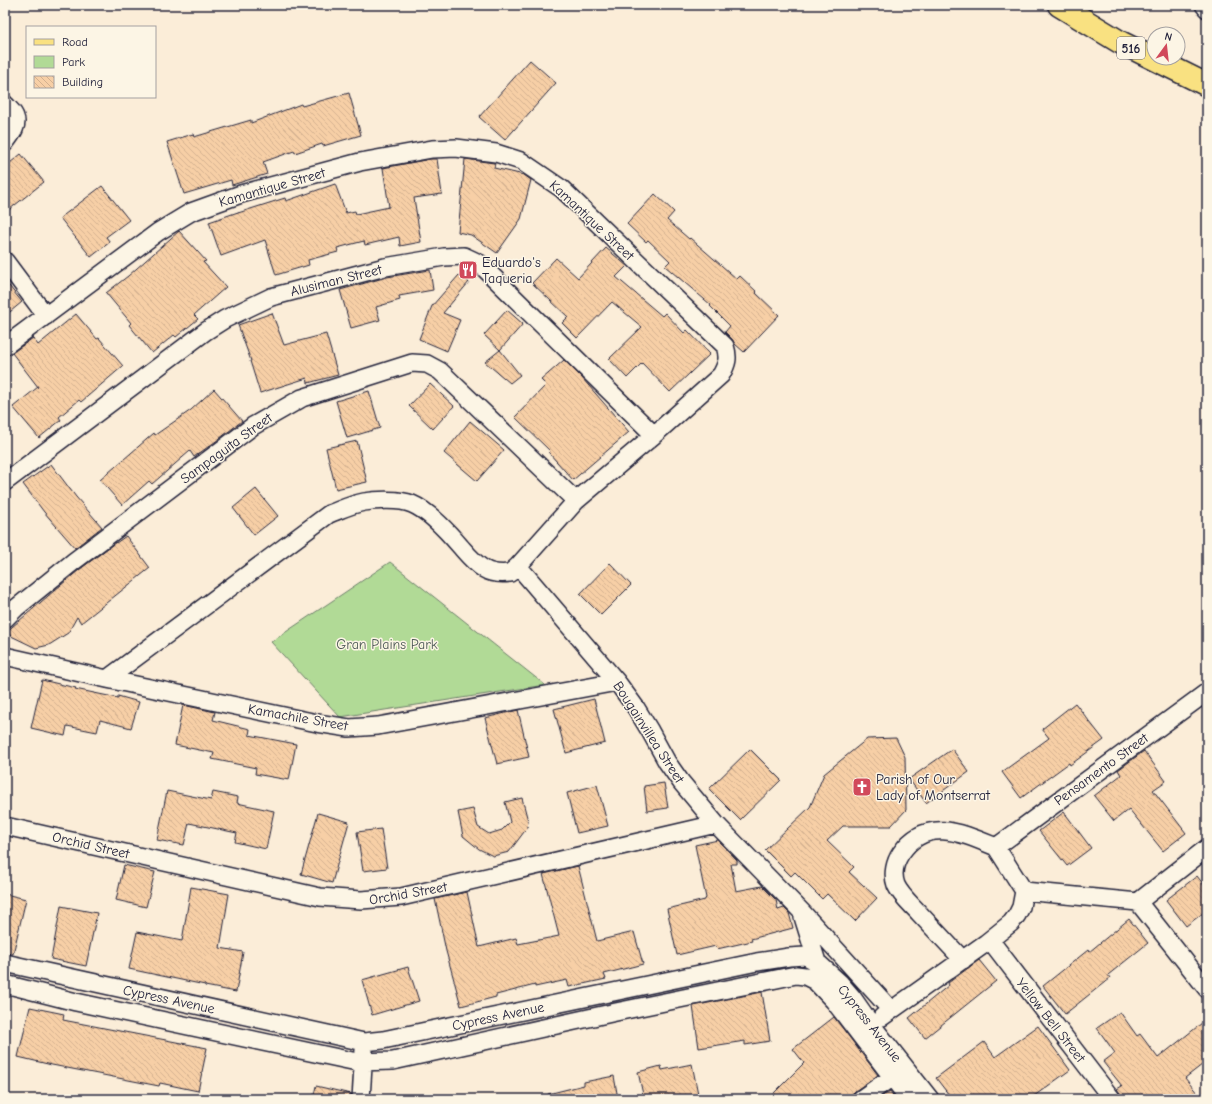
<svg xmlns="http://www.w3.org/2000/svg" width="1212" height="1104" viewBox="0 0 1212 1104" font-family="'Comic Neue',sans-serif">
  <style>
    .park { fill: #b1da96; stroke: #6a7e68 }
    .building { fill: url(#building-back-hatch); stroke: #22223b }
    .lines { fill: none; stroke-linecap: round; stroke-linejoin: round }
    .street-casing { stroke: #22223b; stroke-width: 20 }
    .primary-casing { stroke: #22223b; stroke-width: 25 }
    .street { stroke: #fcf5e5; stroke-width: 17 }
    .primary { stroke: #f9e181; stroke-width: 22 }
    .labels { text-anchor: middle; stroke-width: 3; stroke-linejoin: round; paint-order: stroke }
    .shield { fill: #fcf5e5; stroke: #63616e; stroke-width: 1 }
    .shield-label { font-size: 13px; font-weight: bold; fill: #22223b }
    .street-label { font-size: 14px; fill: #22223b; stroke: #fcf5e5 }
    .poi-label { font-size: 14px; fill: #22223b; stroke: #fcf5e5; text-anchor: start }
    .park-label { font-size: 14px; fill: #4d5956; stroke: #fcf5e5 }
  </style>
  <defs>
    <pattern id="building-back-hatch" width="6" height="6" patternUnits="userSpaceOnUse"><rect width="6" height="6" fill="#f7cfa6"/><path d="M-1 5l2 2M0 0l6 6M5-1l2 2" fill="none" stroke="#d3b190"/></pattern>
  </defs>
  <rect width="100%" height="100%" fill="#fbedd8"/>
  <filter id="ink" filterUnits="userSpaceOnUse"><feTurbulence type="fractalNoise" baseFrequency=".025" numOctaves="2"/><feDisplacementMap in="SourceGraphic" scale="8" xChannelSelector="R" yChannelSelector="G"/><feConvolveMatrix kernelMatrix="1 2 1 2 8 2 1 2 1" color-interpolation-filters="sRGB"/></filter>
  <g filter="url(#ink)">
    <!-- park -->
    <path class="park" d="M390 562 545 685 340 717 271 642Z"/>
    <!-- building -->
    <path class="building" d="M530 60 556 83 505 140 479 117Z
      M349 93 361 135 323 146 322 144 295 153 294 151 263 162 267 174 232 185 231 180 184 194 167 142 193 134 194 137 251 120V123L301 104 302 106Z
      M21 154 44 182 5 213V167Z
      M430 159H437L442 194 414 198 421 242 400 246 399 237 365 245 364 241 337 248 338 252 308 260 309 265 276 275 265 240 221 256 209 222 238 212V213L285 198 286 201 335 184 346 213 355 211 356 214 389 207 383 168Z
      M465 159 494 163H495L494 168 524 175 531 180 521 219 497 253 471 235 458 232Z
      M102 186 129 220 106 237 110 242 91 257 60 218Z
      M655 194 674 212 667 220 689 239 690 238 737 279 740 276 757 292 756 293 779 315 744 352 735 344 732 339 725 332 730 326 710 306 711 305 665 266 670 261 648 240 646 242 627 224Z
      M179 231 206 261 203 262 226 287 194 315 198 319 176 337 174 335 152 353 129 325 131 323 106 293 128 276Z
      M606 248 627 266 616 277 662 316 665 313 684 333 687 330 710 354 670 392 642 363 627 378 609 359 642 327 612 302 577 338 562 323 568 317 532 283 556 258 578 278Z
      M430 270 433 290 399 296 400 300 376 307 380 320 351 328 340 290 387 277Z
      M459 275 469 282 443 313 460 320 447 351 419 339 432 306Z
      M5 281 22 302 5 316Z
      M507 310 523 324 500 350 484 335Z
      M272 313 284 345 326 334 338 375 308 383 307 378 260 393 250 361H251L238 325Z
      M76 314 97 339 99 338 123 366 81 402 79 400 59 417 61 420 39 438 13 407 38 387 12 353 33 338 38 345Z
      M500 350 520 375 510 383 485 362Z
      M564 360 582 378 629 432 573 480 549 453 550 451 515 417 546 385 541 380Z
      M430 384 454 406 433 429 409 406Z
      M214 389 242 421 219 439 194 457 190 451 152 484 149 481 122 505 100 480 154 433 155 435 191 410Z
      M369 391 380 428 347 438 336 401Z
      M470 421 504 450 477 481 444 453Z
      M357 441 367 482 336 489 326 448Z
      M51 464 76 497 102 527 75 548 44 512 23 484Z
      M256 489 278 516 254 535 233 508Z
      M126 536 150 568 81 623 77 617 68 633 49 645 36 648 5 633 55 590 79 570 116 542V543Z
      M610 563 631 585 601 615 580 594Z
      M42 680 76 688 75 689 118 698V696L139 702 131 728 100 720 97 732 67 726 65 736 31 728Z
      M594 699 605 743 566 753 554 709Z
      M1075 703 1104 740 1070 765 1069 763 1021 798 1002 772 1049 738 1042 729Z
      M183 705 215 712 213 720 250 729 249 735 296 744 289 780 255 774 256 768 212 759 214 753 175 745Z
      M518 710 529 757 497 764 485 718Z
      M896 738 905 757 906 810 891 826H843L827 841 854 867 849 872 877 898 855 921 827 894 822 899 795 872 791 876 765 850 810 807 824 774 867 739Z
      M750 749 781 780 740 820 709 789Z
      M952 749 969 772 926 803 909 779Z
      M1144 751 1166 781 1153 790 1186 833 1163 851 1129 809 1114 821 1094 796 1121 775 1118 770Z
      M664 783 668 808 647 811 644 786Z
      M597 785 608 826 577 833 567 793Z
      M167 791 211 800 213 792 238 797 237 803 274 811 266 849 235 842 237 833 189 823 184 845 157 840Z
      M522 798 528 821 527 828 509 852 493 856 479 849 463 836 458 812 473 809 478 827 489 834 502 830 510 822 505 802Z
      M1064 812 1091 848 1067 866 1039 831Z
      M318 813 349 822 332 883 301 874Z
      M381 829 387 868 363 871 357 832Z
      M718 840 737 860V864H731L736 891 762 886 776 900 778 910 784 908 789 913 793 928 751 939 752 941 717 949 716 946 677 955 667 909 705 900V899L706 898 695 845Z
      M124 865 155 872 146 907 116 900Z
      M578 866 597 941 634 932 643 964 604 974 606 979 569 987 567 980 535 987V985L496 995V997L461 1006 446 951 435 899 467 892 479 947 516 938 518 944 559 936 543 874Z
      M1197 876 1207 889V910L1186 926 1166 900Z
      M191 887 229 894 220 948 243 952 236 992 205 986V985L129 969 137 932 182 941Z
      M5 894 26 899 13 954 5 953Z
      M61 906 97 913 86 966 51 959Z
      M1129 919 1148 943 1108 975 1110 978 1065 1014 1043 986 1088 950 1089 952Z
      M979 960 996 981 925 1038 909 1018 949 985 948 983Z
      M408 967 419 1001 372 1015 362 980Z
      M762 992 770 1041 745 1045V1041L699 1048 693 1006Z
      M30 1007 64 1014 63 1020 207 1048 198 1091 160 1083 159 1086 52 1065 18 1057Z
      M1120 1012 1137 1036 1140 1034 1158 1058 1207 1019V1061L1185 1078 1202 1099H1122L1120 1093 1117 1089 1122 1086 1103 1062 1115 1053 1097 1028Z
      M834 1017 878 1075 855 1091 852 1094 851 1099H768L804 1063 793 1049Z
      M1038 1026 1070 1070 1030 1099H952L936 1078 984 1042 995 1057Z
      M692 1064 699 1099H644L638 1072 661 1066 662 1070Z
      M614 1076 618 1099H548V1094L584 1085V1082Z
      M316 1086 351 1094V1099H313Z
      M890 1091 896 1099H878Z"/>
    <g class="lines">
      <defs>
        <path id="street" d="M1204 5 1207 9
          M5 104C8 108 14 112 15 117 19 126 10 136 5 143
          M5 261 46 316
          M5 346 158 232 191 212 241 194 360 162 432 149 456 148 496 153 521 161 562 189 725 346C729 358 727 364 721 375L654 435 576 501 518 566 510 573C501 574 492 574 484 569 474 563 467 554 460 546 448 532 429 511 412 504 400 499 376 500 364 502 352 504 340 510 329 514L107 679
          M5 482 206 331 225 319 271 297 385 267 444 257 464 256 479 263 654 435
          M518 566 617 682 636 708 650 731 667 762 681 782 716 824 802 912 891 1010
          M5 619 16 608 73 562 253 426 302 398 412 363 427 364 440 371 576 501
          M5 656 107 679 317 723 349 728 378 726 617 682
          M5 826 320 897 361 900 401 897 716 824
          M1024 891 1138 902 1207 848
          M1138 902 1207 989
          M803 917 817 962 816 969
          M990 940 1112 1099
          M963 960C948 944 934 929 919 913 912 905 901 896 896 885 892 874 895 862 901 853 926 816 962 833 996 847L1207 692
          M5 963 364 1042 383 1040 757 962 789 957 805 956 817 962 840 983 852 997 871 1024 930 1099
          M5 984 76 1002 357 1062 393 1061 616 1012 796 975 805 976 815 981 834 1001 909 1099
          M882 1017 986 943 1011 923 1017 915 1021 907 1024 891 996 847
          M361 1099 364 1050
          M861 1099 892 1077 898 1069"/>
        <path id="primary" d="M1059 5 1120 42 1207 85"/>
      </defs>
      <!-- street casing -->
      <use href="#street" class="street-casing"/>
      <!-- primary casing -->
      <use href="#primary" class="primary-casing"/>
      <!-- street -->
      <use href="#street" class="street"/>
      <!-- primary -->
      <use href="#primary" class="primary"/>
    </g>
  </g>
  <!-- icons -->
  <defs>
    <symbol id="restaurant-square" viewBox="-11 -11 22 22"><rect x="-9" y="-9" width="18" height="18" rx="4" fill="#d1495b" stroke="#fcf5e5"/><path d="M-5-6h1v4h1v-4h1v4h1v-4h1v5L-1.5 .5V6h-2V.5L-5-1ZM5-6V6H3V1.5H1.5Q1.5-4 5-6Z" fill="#fff"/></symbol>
    <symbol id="church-square" viewBox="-11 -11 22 22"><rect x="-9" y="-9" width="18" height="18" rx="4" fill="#d1495b" stroke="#fcf5e5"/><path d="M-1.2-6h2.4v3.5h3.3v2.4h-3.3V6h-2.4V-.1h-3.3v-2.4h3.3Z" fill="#fff"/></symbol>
  </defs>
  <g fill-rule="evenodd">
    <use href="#restaurant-square" x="457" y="259" width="22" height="22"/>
    <use href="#church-square" x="851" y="776" width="22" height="22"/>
  </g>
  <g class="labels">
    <!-- shield labels -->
    <rect class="shield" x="1117" y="37" width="28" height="22" rx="3"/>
    <g class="shield-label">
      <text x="1131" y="53">516</text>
    </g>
    <!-- street labels -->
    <g class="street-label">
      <text transform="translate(272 187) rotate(-16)" y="5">Kamantique Street</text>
      <text transform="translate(592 220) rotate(43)" y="5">Kamantique Street</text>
      <text transform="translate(336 280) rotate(-14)" y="5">Alusiman Street</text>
      <text transform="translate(226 448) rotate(-36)" y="5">Sampaguita Street</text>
      <text transform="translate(298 717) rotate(10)" y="5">Kamachile Street</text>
      <text transform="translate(649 732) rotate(57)" y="5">Bougainvillea Street</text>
      <text transform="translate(1101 769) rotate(-36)" y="5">Pensamento Street</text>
      <text transform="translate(91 845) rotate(13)" y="5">Orchid Street</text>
      <text transform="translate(408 893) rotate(-10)" y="5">Orchid Street</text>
      <text transform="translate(169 999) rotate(12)" y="5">Cypress Avenue</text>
      <text transform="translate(498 1016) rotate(-12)" y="5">Cypress Avenue</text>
      <text transform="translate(1051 1020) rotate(52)" y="5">Yellow Bell Street</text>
      <text transform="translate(870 1023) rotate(52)" y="5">Cypress Avenue</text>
    </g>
    <!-- poi labels -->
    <g class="poi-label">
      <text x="482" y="267">Eduardo's<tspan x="482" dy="16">Taqueria</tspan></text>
      <text x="876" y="784">Parish of Our<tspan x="876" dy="16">Lady of Montserrat</tspan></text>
    </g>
    <!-- park labels -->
    <g class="park-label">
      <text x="387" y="649">Gran Plains Park</text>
    </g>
  </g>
  <!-- margin -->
  <rect width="1212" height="1104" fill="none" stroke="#fcf5e5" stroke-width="20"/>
  <rect x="10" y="10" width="1192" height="1084" fill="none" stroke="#22223b" stroke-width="1.5" filter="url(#ink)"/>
  <!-- legend -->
  <rect x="26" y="26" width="130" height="72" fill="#fcf5e5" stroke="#a5a1a1"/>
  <rect x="34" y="39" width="20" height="6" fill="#f9e181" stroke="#a5a1a1"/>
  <text x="62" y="46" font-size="12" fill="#22223b">Road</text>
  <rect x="34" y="56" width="20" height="12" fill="#b1da96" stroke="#a5a1a1"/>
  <text x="62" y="66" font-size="12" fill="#22223b">Park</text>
  <rect x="34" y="76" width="20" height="12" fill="url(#building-back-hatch)" stroke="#a5a1a1"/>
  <text x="62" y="86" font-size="12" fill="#22223b">Building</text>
  <!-- north arrow -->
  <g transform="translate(1166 46) rotate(15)"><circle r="19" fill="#fcf5e5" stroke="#a5a1a1"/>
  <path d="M0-3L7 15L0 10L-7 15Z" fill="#d1495b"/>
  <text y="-6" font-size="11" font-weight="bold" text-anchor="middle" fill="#22223b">N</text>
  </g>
</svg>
